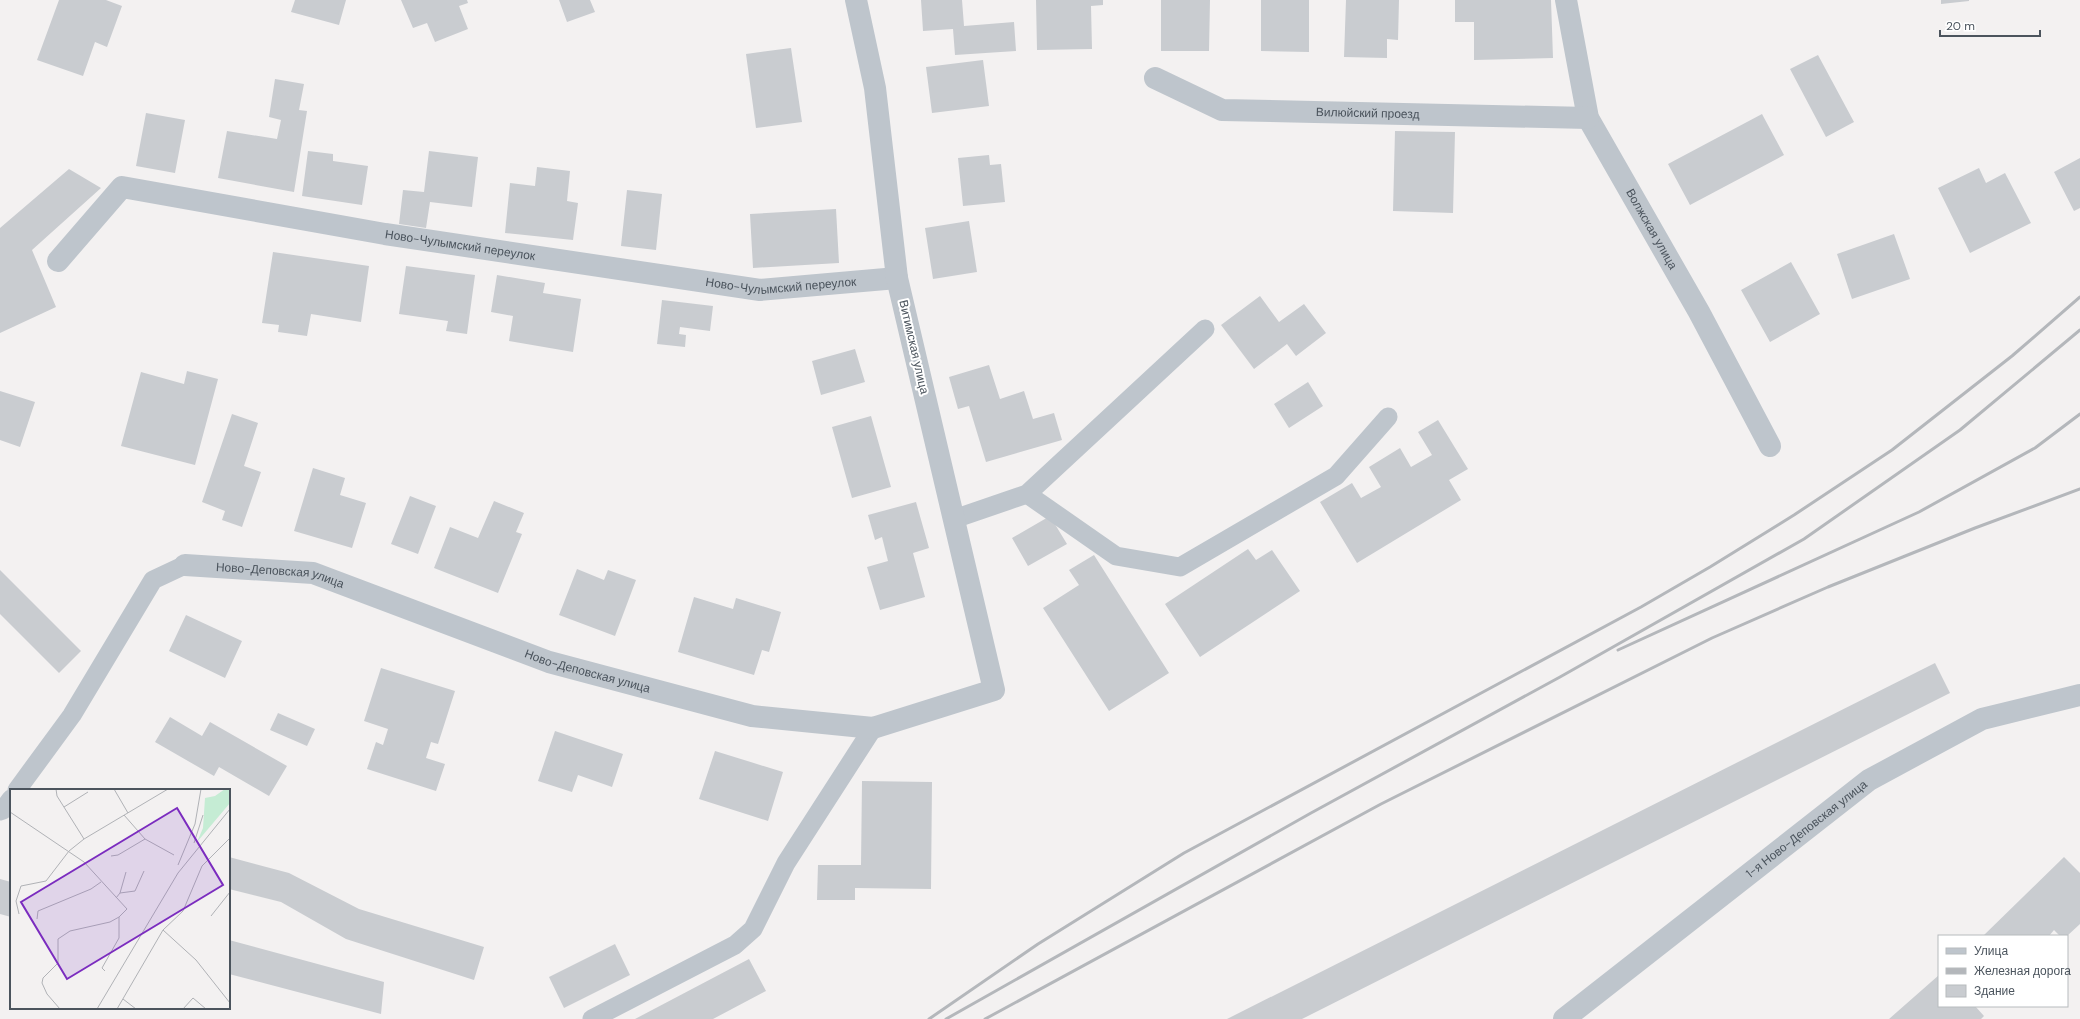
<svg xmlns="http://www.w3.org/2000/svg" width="2080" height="1019" viewBox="0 0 2080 1019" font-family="'DM Sans',sans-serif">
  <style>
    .building { fill: #c9ccd0 }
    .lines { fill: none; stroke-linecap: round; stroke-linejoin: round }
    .lane { stroke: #bec5cc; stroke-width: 19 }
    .street { stroke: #bec5cc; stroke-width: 22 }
    .rail { stroke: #b4b7bb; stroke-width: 3 }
    .labels { text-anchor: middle; stroke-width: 4; stroke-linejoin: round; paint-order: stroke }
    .street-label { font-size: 12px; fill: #4b545d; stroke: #fff }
    .inset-road { fill: none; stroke: #b0b2b6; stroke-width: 1 }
    .view { fill: #7b2cbf; fill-opacity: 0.15; stroke: #7b2cbf; stroke-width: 2 }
    .inset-edge { fill: none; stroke: #4b545d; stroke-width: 2 }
  </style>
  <rect width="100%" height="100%" fill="#f3f1f1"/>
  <!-- building -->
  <path class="building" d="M59 0H106L122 6 107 47 95 42 83 76 37 60Z
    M295 0H346L339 25 291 12Z
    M401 0H467L468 3 459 6 468 29 435 42 427 23 413 28Z
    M559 0H590L595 12 567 22Z
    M921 0H962L964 26 1014 22 1016 51 955 55 953 29 923 31Z
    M1036 0H1103V5L1091 6 1092 49 1037 50Z
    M1161 0H1210L1209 51H1161Z
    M1261 0H1309V52L1261 51Z
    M1346 0H1399L1398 40 1387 39V58L1344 57Z
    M1455 0H1551L1553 58 1474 60V22H1455Z
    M1941 0H1969V1L1941 4Z
    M791 48 802 122 756 128 746 54Z
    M1818 55 1854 122 1826 137 1790 69Z
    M983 60 989 106 932 113 926 67Z
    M275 79 304 84 299 110 307 111 294 192 218 178 227 131 277 139 281 120 269 117Z
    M146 113 185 120 175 173 136 166Z
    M1762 114 1784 155 1690 205 1668 164Z
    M1395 131 1455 132 1453 213 1393 211Z
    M308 151 333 154V161L368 166 362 205 302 196Z
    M429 151 478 157 472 207 430 202 426 228 399 224 403 190 424 192Z
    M989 155 990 165 1001 164 1005 202 963 206 958 158Z
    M2080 158V208L2074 211 2054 172Z
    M537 167 570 171 567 201 578 203 573 240 505 233 510 183 535 186Z
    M1979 168 1986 183 2005 173 2031 223 1970 253 1938 188Z
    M69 169 101 188 32 250 56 307 0 333V228Z
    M627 190 662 194 656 250 621 246Z
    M836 209 839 263 753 268 750 214Z
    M969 221 977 272 933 279 925 228Z
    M1894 234 1910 279 1852 299 1837 254Z
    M273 252 369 266 361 322 311 314 307 336 278 332 279 325 262 323Z
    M1791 262 1820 314 1770 342 1741 290Z
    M406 266 475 275 467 334 446 331 448 321 399 314Z
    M497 275 545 283 543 293 581 299 573 352 509 341 513 316 491 312Z
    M1260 296 1279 322 1304 304 1326 333 1296 356 1287 344 1254 369 1221 325Z
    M662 300 713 306 710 331 680 327 679 334 686 335 685 347 657 344Z
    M855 349 865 382 821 395 812 361Z
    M989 365 1000 399 1024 391 1033 419 1054 413 1062 440 986 462 969 406 958 409 949 377Z
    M187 371 218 379 195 465 121 446 141 372 184 384Z
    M1308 382 1323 406 1289 428 1274 404Z
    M0 391 35 402 20 447 0 440Z
    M232 414 258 423 244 466 261 472 242 527 222 520 225 511 202 502Z
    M871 416 891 487 852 498 832 427Z
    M1438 420 1468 469 1449 480 1461 500 1357 563 1320 502 1352 483 1361 498 1381 487 1369 467 1400 448 1411 467 1432 455 1418 432Z
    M313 468 345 478 340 495 366 503 352 548 294 531Z
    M410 496 436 506 418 554 391 544Z
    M494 501 524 513 516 532 522 534 498 593 434 568 450 527 478 538Z
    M916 502 929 548 913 553 925 597 880 610 867 567 888 561 882 537 875 540 868 515Z
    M1050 516 1067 544 1028 566 1012 538Z
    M1248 549 1256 560 1272 550 1300 591 1200 657 1165 604Z
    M1094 555 1169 673 1109 711 1043 608 1079 585 1069 570Z
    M577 569 604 580 608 570 636 580 615 636 559 615Z
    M0 570 81 651 59 673 0 614Z
    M694 597 733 609 736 598 781 612 769 652 762 650 754 675 678 652Z
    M186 615 242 641 225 678 169 651Z
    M1935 663 1950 693 1302 1019H1227Z
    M381 668 455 691 438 744 431 742 426 758 445 764 436 791 367 769 376 742 383 745 388 729 364 721Z
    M278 713 315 729 307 746 270 730Z
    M170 717 202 736 210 722 287 766 269 796 219 767 214 776 155 742Z
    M555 731 623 754 612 787 578 775 572 792 538 781Z
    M715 751 783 772 768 821 699 799Z
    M862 781 932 782 931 889 855 888V900H817L818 865H861Z
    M229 857 289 873 359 909 484 947 474 980 346 939 281 902 229 889Z
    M2064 857 2080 873V924L2067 936H2060L2054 930 2049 936H1983Z
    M0 879 11 882V917L0 914Z
    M229 940 384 982 381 1014 229 974Z
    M615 944 630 975 564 1008 549 977Z
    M749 959 766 991 713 1019H635Z
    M1939 975V1006H1975L1984 1016 1981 1019H1889Z"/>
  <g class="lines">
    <!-- lane -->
    <path class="lane" d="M1027 494 1116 556 1180 567 1336 476 1388 417
      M954 519 1027 494 1205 329
      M17 790 72 715 153 580 185 565
      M0 811 3 810 11 799
      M592 1019 735 945 753 929 786 863 873 728"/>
    <!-- street -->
    <g class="street">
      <path id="s1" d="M1566 0 1588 118 1699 312 1770 446"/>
      <path id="s2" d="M1155 78 1222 110 1588 118"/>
      <path id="s3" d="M58 261 122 187 385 234 760 290 897 278"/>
      <path id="s4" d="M185 565 313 573 549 662 752 716 873 728 994 690 897 278 875 88 856 0"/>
      <path id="s5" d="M1564 1019 1869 780 1982 719 2080 695"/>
    </g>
    <!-- rail -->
    <path class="rail" d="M1618 650 1919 512 2035 448 2080 414
      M929 1019 1038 944 1184 853 1641 607 1710 567 1794 515 1892 450 2012 356 2080 297
      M946 1019 1311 813 1560 677 1804 539 1960 430 2080 330
      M985 1019 1381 804 1712 638 1828 587 1975 528 2080 489"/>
  </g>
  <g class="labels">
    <!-- street labels -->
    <g class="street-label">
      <text dy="4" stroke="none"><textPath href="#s2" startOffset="220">Вилюйский проезд</textPath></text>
      <text dy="4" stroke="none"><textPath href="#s1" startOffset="248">Волжская улица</textPath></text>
      <text dy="4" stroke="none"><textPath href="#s3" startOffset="441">Ново-Чулымский переулок</textPath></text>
      <text dy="4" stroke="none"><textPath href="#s3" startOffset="765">Ново-Чулымский переулок</textPath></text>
      <text transform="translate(914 347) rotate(77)" y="4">Витимская улица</text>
      <text dy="4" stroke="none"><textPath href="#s4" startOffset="96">Ново-Деповская улица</textPath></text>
      <text dy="4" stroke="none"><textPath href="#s4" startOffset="420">Ново-Деповская улица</textPath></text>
      <text dy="4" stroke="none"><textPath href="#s5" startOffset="308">1-я Ново-Деповская улица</textPath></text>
    </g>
  </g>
  <!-- overview -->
  <g transform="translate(10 789)">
    <rect width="220" height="220" fill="#f3f1f1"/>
    <path d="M215 0H220V14L187 53 193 39 195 9 205 7Z" fill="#c5ecd4"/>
    <path class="inset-road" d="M46 0 47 7 74 50M104 0 118 24M54 18 78 3M0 23 74 73 117 120 109 128 100 133 60 142 48 150V174L33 189 32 194 37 205 50 220M114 26 135 50 164 66M184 54 193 26M101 67 108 66 135 50M168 76 185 35 191 0M110 104 125 102 134 82M106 109 110 104 116 83M9 125 6 112 11 97 36 92 59 62 74 50 158 0M201 127 220 103M27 130 28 122 81 100 91 93M153 141 186 171 220 214M95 182 92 179 109 149V128M113 210 126 220M87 220 168 84 220 20M107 220 153 141 173 122 192 77 220 49M173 220 183 209 196 220"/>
    <path class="view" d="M167 19 213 96 57 190 11 113Z"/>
    <rect width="220" height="220" class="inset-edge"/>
  </g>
  <!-- legend -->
  <rect x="1938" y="935" width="130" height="72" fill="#ffffff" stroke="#b7bbbe"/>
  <rect x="1946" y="948" width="20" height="6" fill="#bec5cc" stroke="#b7bbbe"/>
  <text x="1974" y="955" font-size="12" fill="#4b545d">Улица</text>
  <rect x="1946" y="968" width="20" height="6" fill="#b4b7bb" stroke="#b7bbbe"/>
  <text x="1974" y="975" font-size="12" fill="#4b545d">Железная дорога</text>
  <rect x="1946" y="985" width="20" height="12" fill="#c9ccd0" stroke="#b7bbbe"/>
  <text x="1974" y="995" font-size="12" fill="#4b545d">Здание</text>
  <!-- scale -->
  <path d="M1940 30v6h100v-6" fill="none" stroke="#4b545d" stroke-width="2"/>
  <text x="1946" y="30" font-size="12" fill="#4b545d" stroke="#ffffff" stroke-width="3" paint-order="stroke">20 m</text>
</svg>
